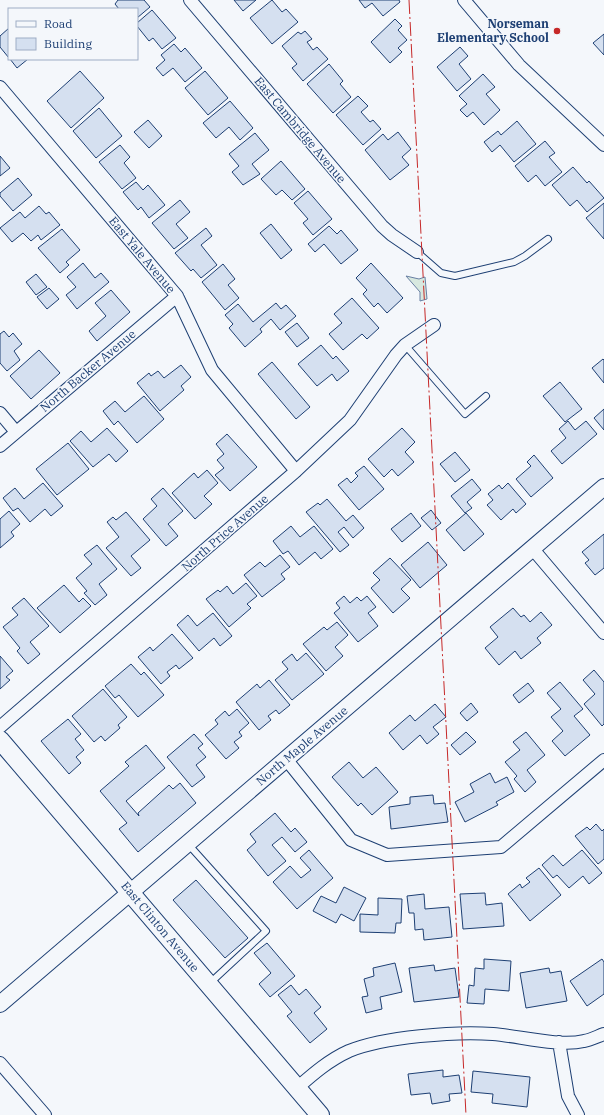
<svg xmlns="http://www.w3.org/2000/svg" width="604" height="1115" viewBox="0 0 604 1115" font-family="'IBM Plex Serif',serif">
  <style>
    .green { fill: #d7e8df; stroke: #687fa3 }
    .building { fill: #d5e0f0; stroke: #1d3f73 }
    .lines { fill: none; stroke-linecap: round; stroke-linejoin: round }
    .service-casing { stroke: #1d3f73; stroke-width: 8 }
    .minor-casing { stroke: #1d3f73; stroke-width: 14 }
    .tertiary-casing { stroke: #1d3f73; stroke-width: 18 }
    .secondary-casing { stroke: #1d3f73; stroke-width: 20 }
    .service { stroke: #f4f7fb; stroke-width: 6 }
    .minor { stroke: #f4f7fb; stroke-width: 12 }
    .tertiary { stroke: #f4f7fb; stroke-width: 16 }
    .secondary { stroke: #f4f7fb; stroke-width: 18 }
    .power { stroke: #c62828; stroke-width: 1; stroke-dasharray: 14 3 2 3; stroke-linecap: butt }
    .poi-dot { fill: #c62828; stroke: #f4f7fb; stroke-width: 1.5 }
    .labels { text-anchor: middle; stroke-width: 3; stroke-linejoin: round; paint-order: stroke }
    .poi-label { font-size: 12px; font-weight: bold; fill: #1d3f73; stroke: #f4f7fb; text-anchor: end }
    .street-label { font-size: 12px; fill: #1d3f73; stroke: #f4f7fb }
  </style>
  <rect width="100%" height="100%" fill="#f4f7fb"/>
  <!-- green -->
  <path class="green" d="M406 276 419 279 425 277 427 299 420 301V292Z"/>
  <!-- building -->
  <path class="building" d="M118 0H144L150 7 137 18V9H119L115 4Z
    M234 0H256L243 11Z
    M272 0 282 12 286 9 298 22 272 44 250 18Z
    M359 0H399L400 2 383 16 372 3 365 8Z
    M152 10 176 38 162 49 153 38 149 41 137 26V23Z
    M395 19 402 26 398 30 407 40 398 48 402 52 390 63 371 42Z
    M9 28V58L0 47V36Z
    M305 31 312 39 307 42 313 50 317 47 328 59 303 81 292 68 297 64 282 46 298 32 301 34Z
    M604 34V55L593 43Z
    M174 44 181 52 185 48 202 68 185 82 173 68 163 76 156 68 165 60 161 55Z
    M460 47 468 56 459 64 471 79 457 91 437 67Z
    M10 59H28L17 68Z
    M329 64 343 81 340 84 351 97 333 113 307 84Z
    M80 71 104 98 71 128 47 101Z
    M205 71 228 98 208 115 185 88Z
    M483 74 495 87 486 94 500 110 484 125 473 112 467 117 460 110 467 104 459 96Z
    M358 96 368 106 361 112 370 122 373 120 381 129 363 145 336 115Z
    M230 101 253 128 240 140 229 127 216 138 203 123Z
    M99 108 122 136 96 158 73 131Z
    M148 120 162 136 149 148 134 132Z
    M517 121 536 144 514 162 500 145 492 152 484 142 498 131 501 135Z
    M398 132 411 149 402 157 409 165 390 180 365 150 383 134 388 140Z
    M255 133 269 150 252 164 260 174 243 185 232 172 239 166 229 154Z
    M545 141 555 153 549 157 562 172 545 186 536 175 528 182 515 166Z
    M120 145 130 157 124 163 136 178 122 189 99 162Z
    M0 156 10 168 0 176Z
    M281 161 305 189 292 200 282 190 276 195 261 179Z
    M573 167 587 183 589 181 604 198 587 212 577 200 570 206 552 185Z
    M18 178 32 195 13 211 0 196V193Z
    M136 182 143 190 148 185 165 205 149 218 141 207 138 210 123 192Z
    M308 191 332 219 313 235 303 223 308 219 294 203Z
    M180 200 190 212 176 224 188 238 174 249 152 223Z
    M604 203V239L586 218Z
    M39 206 46 214 49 212 60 225 41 240 38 235 31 241 23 233 12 242 0 228 20 212 25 218Z
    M271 224 292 250 281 259 260 233Z
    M329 226 337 234 341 230 358 250 341 264 324 244 315 252 308 244Z
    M206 228 212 236 201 245 217 265 201 278 193 269 191 271 175 253Z
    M62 229 80 250 66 262 69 265 60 273 38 248Z
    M83 263 95 278 101 273 109 282 77 309 66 295 76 287 67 277Z
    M371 263 403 298 387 313 378 303 374 307 363 294 367 290 356 278Z
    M223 264 235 279 228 285 239 298 225 310 202 282Z
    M36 274 47 287 36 295 26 282Z
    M49 288 59 299 47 309 37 297Z
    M111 290 130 312 97 341 89 331 106 316 95 303Z
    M352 298 379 328 367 339 362 334 343 350 329 334 342 323 334 314Z
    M276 303 281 309 286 305 296 316 280 330 271 319 260 329 262 332 245 347 229 328 233 324 225 315 238 304 253 322Z
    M297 323 309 338 297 347 285 332Z
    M4 331 9 337 13 333 22 344 14 351 20 360 7 371 0 363V334Z
    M321 345 333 359 336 356 349 371 337 381 332 374 317 386 298 364Z
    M39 350 60 373 31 399 10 376Z
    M603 359 604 360V383L592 368Z
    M272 362 310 407 296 419 258 374Z
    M181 365 191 377 181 386 184 390 160 411 137 383 149 373 151 376 158 371 164 378Z
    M560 382 582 409 565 422 543 396Z
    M144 396 164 419 137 443 118 421 114 425 103 411 115 401 125 412Z
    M604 409V430L594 418Z
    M568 421 575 430 586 421 597 434 562 464 551 451 566 438 559 429Z
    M107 428 128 451 116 462 109 454 93 467 70 441 81 431 91 442Z
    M402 428 415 442 405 452 414 462 398 476 392 469 384 477 368 459Z
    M227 434 257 467 230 491 215 475 224 468 217 460 224 454 216 444Z
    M68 443 89 469 57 495 36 469Z
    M455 452 470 470 455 482 440 464Z
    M534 455 553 478 531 497 516 479 531 466 527 462Z
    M364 466 384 489 359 510 338 485 347 478 351 483 358 476 355 473Z
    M207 470 218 483 204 496 212 504 195 519 172 493 194 473 198 478Z
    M472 479 481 490 467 502 472 508 465 513 451 496Z
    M43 483 63 506 51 516 45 509 30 522 18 508 13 511 3 498 15 488 24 499Z
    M508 483 526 504 516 513 513 509 501 520 487 505 493 500 488 494 499 485 502 489Z
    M163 488 183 511 168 524 178 536 166 546 143 519 157 506 151 499Z
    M327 499 346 521 353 515 364 528 353 538 344 527 338 532 349 545 340 552 306 512 318 503 320 505Z
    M431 510 441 523 432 530 421 518Z
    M9 511 20 524 11 532 14 536 0 548V519Z
    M126 512 150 540 131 556 141 568 131 576 106 548 119 537 107 522 113 517 116 520Z
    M411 513 421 526 402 542 391 529Z
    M466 513 484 534 464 551 446 530Z
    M291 526 300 537 314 526 333 549 321 559 315 552 299 565 288 551 283 554 273 541Z
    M604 534V568L595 575 585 563 589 560 582 552Z
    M428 542 447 565 420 588 401 565Z
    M97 545 117 569 99 584 107 595 95 605 84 593 87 591 76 578 92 564 84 555Z
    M280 555 290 567 281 574 285 579 262 597 244 575 260 562 265 567Z
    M390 558 411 580 401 589 410 598 393 613 371 588 380 580 373 573Z
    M246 583 257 596 247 604 251 608 229 627 206 599 218 590 220 592 227 586 233 594Z
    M64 585 79 602 83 598 91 606 60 633 37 608Z
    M344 596 350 603 357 597 361 601 367 596 376 607 368 613 378 626 358 642 334 613 340 608 336 603Z
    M24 598 49 626 30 642 40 654 28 664 17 651 20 648 3 627 18 615 12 608Z
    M513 608 521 617 524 615 530 622 541 612 552 625 537 638 541 643 521 659 515 651 499 665 485 648 498 637 490 627Z
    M213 613 232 636 220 646 214 638 199 651 177 625 188 615 197 626Z
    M337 622 348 635 335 647 343 656 326 671 303 644 324 627 327 630Z
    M172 634 193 658 179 669 176 665 167 672 170 676 161 684 138 657 150 647 153 651Z
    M306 653 324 674 292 700 275 680 288 669 282 662 292 654 297 661Z
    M0 656 13 671 6 677 10 680 0 689Z
    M131 664 141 675 144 672 164 695 138 717 119 695 115 698 105 686Z
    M594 670 604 682V724L602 726 584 704 595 694 583 680Z
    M269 680 290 705 279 714 276 710 268 716 271 720 259 730 236 702 257 684 260 688Z
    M560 682 583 709 574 716 590 735 565 756 552 741 563 731 551 717 561 709 547 693Z
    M528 683 534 691 519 703 513 695Z
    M103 689 127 717 118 725 120 728 105 741 101 736 94 742 72 716Z
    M471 703 478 712 467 721 460 713Z
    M435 704 446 717 433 727 439 734 427 744 420 735 403 750 389 733 410 715 415 721Z
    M237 709 249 723 239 732 242 736 234 742 239 748 226 759 205 735 218 724 215 720 225 711 229 716Z
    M68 719 81 734 75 739 84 750 76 757 81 763 69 774 41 741Z
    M466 732 476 742 460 755 451 745Z
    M526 732 545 755 527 770 536 782 525 792 514 779 517 776 505 762 520 750 513 742Z
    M194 734 203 744 198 748 206 757 196 765 205 777 192 787 167 757Z
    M146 745 165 768 126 801 139 816 138 813 169 785 173 789 180 783 196 803 138 852 119 829 127 823 100 791 129 766 125 762Z
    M349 762 363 778 376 767 398 792 372 815 361 803 358 806 332 777Z
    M490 773 495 783 507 777 514 792 496 802 498 805 465 822 455 802 474 792 470 784Z
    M433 795 434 804 445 803 448 822 391 829 389 807 410 804V797Z
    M275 813 291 832 295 828 307 842 295 852 282 837 272 845 286 861 268 876 247 850 256 842 250 834Z
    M596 824 602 831 604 829V859L598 864 575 836 587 827 590 830Z
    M309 850 333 878 297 909 273 882 290 866 301 878 311 870 300 858Z
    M582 850 602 873 589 884 583 876 569 888 557 875 553 878 542 865 553 855 563 866Z
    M539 868 561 895 530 921 508 894 520 884 522 888 530 882 526 878Z
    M196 880 248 938 225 958 173 900Z
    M344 887 366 898 354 921 341 914 336 923 313 911 321 896 336 903Z
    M485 893 486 905 502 903 504 926 463 929 460 894Z
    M424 894 425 909 449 907 452 937 424 940 423 929 415 930 414 913H409L407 896Z
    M378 898 402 899 401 923H396L395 933 360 932V914L378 915Z
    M267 943 295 976 270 997 259 984 271 973 254 953Z
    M484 959 511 961 509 991 485 989 484 1004 467 1003 469 985 474 986 475 968 484 969Z
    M602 959 604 962V994L587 1006 570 981Z
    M395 963 402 992 380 997 382 1009 366 1013 362 997 368 996 364 979 374 976 373 968Z
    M434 965 435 971 455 968 459 997 414 1002 409 968Z
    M549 968 550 973 561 971 567 1001 526 1008 520 973Z
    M291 985 299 995 306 989 321 1007 314 1013 327 1029 310 1043 287 1016 292 1012 278 995Z
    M443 1070V1077L459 1075 462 1093 449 1094 450 1101 432 1104 430 1093 411 1095 408 1074Z
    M473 1071 530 1077 527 1107 492 1103 493 1094 471 1092Z"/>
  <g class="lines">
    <defs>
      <path id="service" d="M417 252 441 273 455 276 514 262 525 256 548 239
        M405 345 465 414 486 396
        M188 844 266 931 210 983"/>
      <path id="minor" d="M190 0 382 226 392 235 417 252
        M464 0 519 65 604 145
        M0 87 177 296 212 370 296 471
        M0 413 16 432
        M0 446 177 296
        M532 548 604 633
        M0 727 296 471 350 420 396 355 405 345 434 325
        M286 759 351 840 387 855 501 847 604 760
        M559 1042 568 1096 578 1115
        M0 1063 45 1115
        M297 1088C313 1074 329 1060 349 1051 383 1037 456 1031 493 1034 519 1036 559 1047 584 1041 591 1040 598 1036 604 1034"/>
      <path id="tertiary" d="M0 1004 604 487"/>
      <path id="secondary" d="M0 740 320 1115"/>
    </defs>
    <!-- service casing -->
    <use href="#service" class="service-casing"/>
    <!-- minor casing -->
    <use href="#minor" class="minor-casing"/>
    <!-- tertiary casing -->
    <use href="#tertiary" class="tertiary-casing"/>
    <!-- secondary casing -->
    <use href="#secondary" class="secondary-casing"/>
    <!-- service -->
    <use href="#service" class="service"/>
    <!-- minor -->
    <use href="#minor" class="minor"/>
    <!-- tertiary -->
    <use href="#tertiary" class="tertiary"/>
    <!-- secondary -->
    <use href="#secondary" class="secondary"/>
    <!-- power -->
    <path class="power" d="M409 0 466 1115"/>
  </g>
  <!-- markers -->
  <circle class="poi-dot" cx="557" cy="31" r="4"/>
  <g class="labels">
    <!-- poi labels -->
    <g class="poi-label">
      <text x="549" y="28">Norseman<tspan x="549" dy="14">Elementary School</tspan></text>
    </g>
    <!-- street labels -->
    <g class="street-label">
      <text transform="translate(300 130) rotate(50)" y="4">East Cambridge Avenue</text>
      <text transform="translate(142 255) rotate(50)" y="4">East Yale Avenue</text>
      <text transform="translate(88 371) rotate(-40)" y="4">North Backer Avenue</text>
      <text transform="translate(225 533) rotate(-41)" y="4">North Price Avenue</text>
      <text transform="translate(302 746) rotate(-40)" y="4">North Maple Avenue</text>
      <text transform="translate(160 927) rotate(50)" y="4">East Clinton Avenue</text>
    </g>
  </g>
  <!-- legend -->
  <rect x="8" y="8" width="130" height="52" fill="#f4f7fb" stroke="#9eadc5"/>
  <rect x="16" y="21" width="20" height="6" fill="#f4f7fb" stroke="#9eadc5"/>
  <text x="44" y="28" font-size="12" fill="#1d3f73">Road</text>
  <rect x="16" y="38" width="20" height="12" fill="#d5e0f0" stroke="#9eadc5"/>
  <text x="44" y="48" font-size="12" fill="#1d3f73">Building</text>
</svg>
